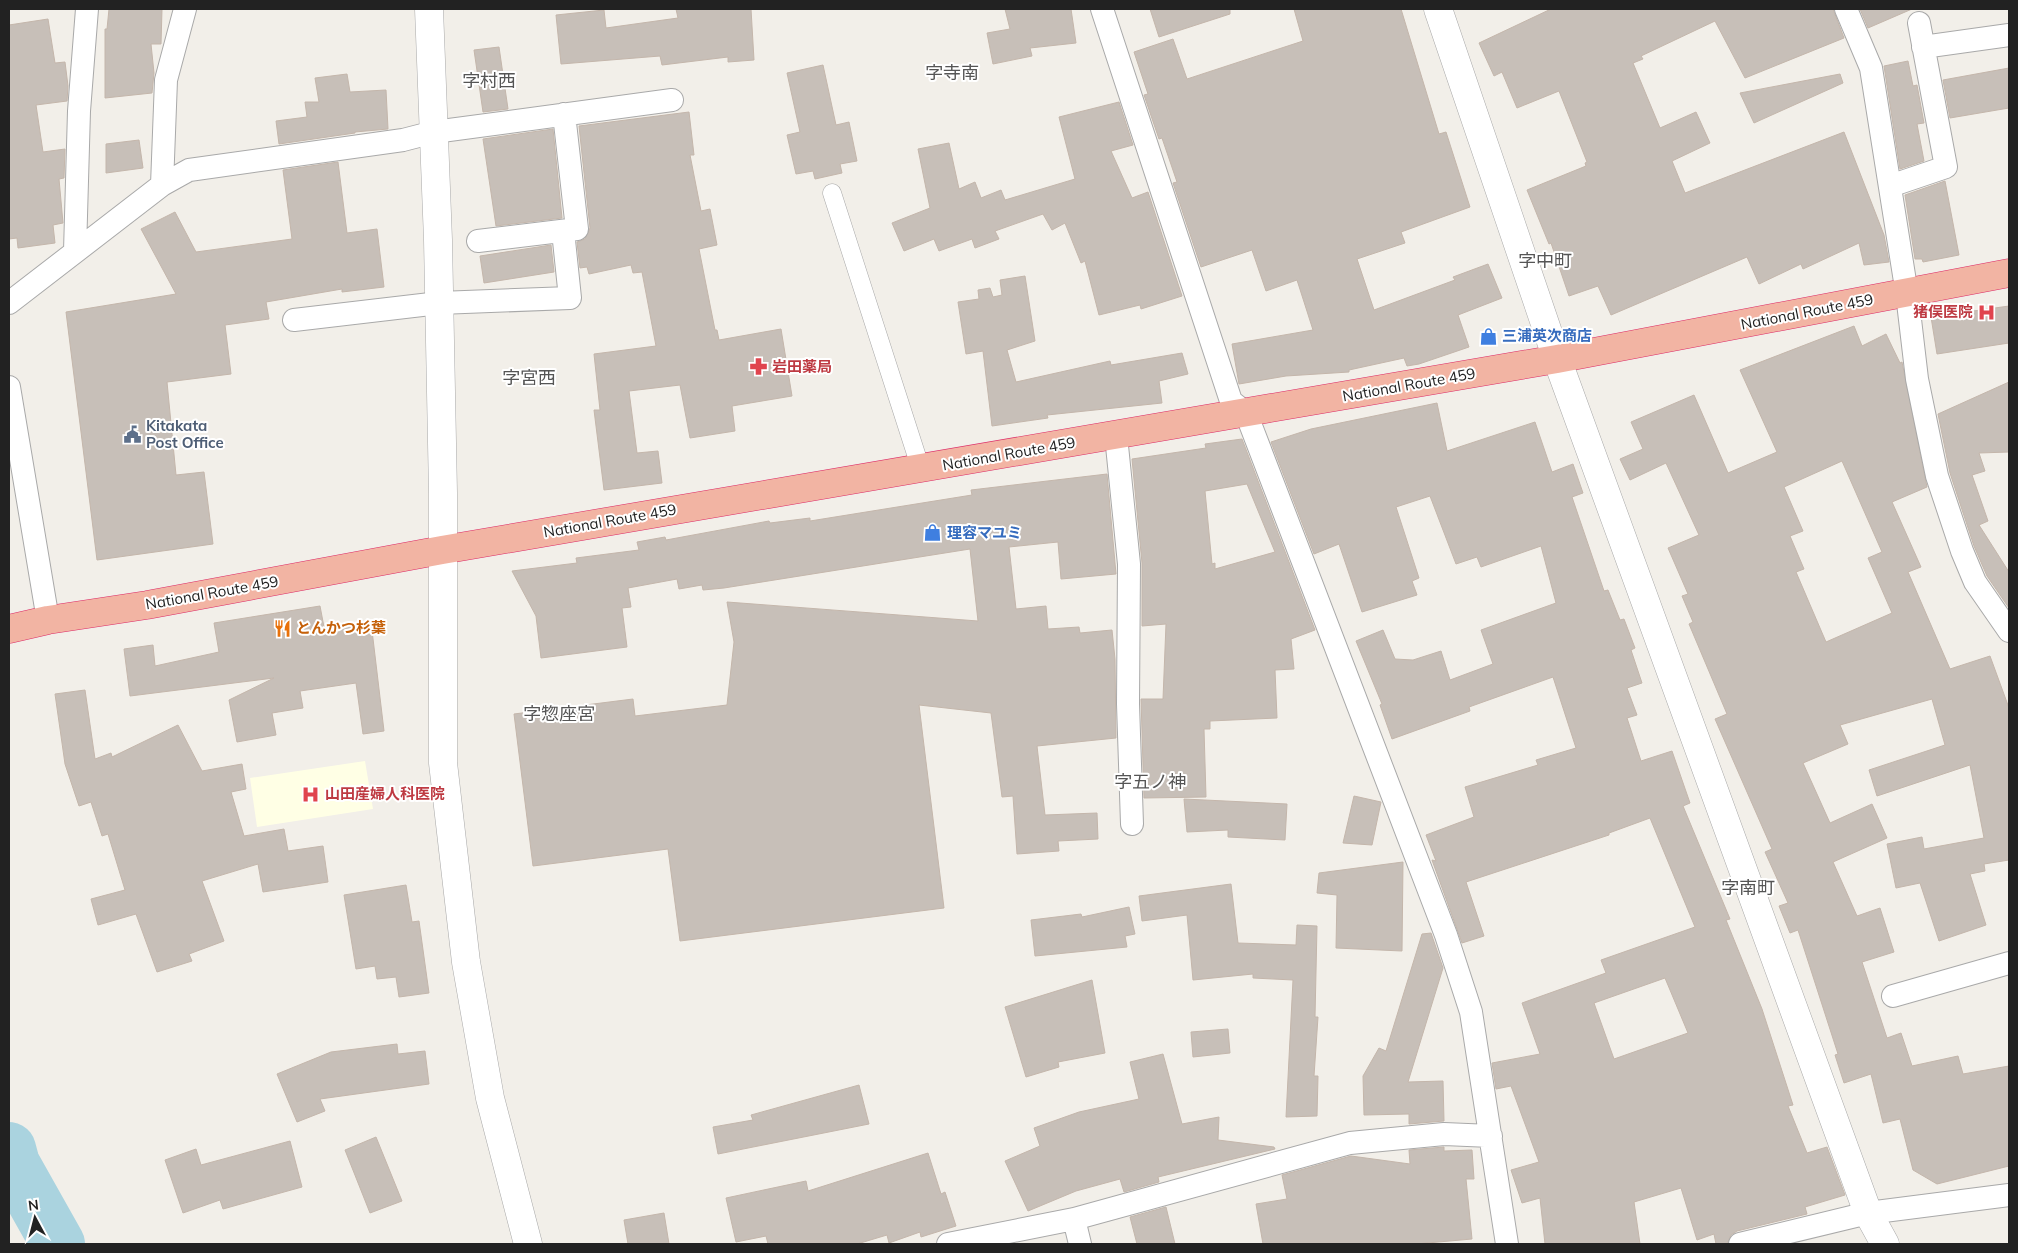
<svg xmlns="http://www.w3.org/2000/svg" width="2018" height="1253" viewBox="0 0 2018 1253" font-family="Mulish,'Noto Sans JP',sans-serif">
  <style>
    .education { fill: #ffffe5 }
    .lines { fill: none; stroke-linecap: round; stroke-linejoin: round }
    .river { stroke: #aad3df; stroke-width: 54 }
    .building { fill: #c7bfb8; stroke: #c4b6ab; fill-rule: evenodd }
    .pedestrian-casing { stroke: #a9a9a9; stroke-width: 19 }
    .minor-casing { stroke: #a9a9a9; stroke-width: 24 }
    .tertiary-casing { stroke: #a9a9a9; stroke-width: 29 }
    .trunk-casing { stroke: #dc2a67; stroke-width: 29 }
    .pedestrian { stroke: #fff; stroke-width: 18 }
    .minor { stroke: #fff; stroke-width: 22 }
    .tertiary { stroke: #fff; stroke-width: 28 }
    .trunk { stroke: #f2b4a3; stroke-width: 28 }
    .labels { text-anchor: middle; stroke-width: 4; stroke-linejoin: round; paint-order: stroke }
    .street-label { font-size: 15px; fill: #222; stroke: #fff }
    .health-label { font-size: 15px; font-weight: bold; fill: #be3a42; stroke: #fff; text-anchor: start }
    .shop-label { font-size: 15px; font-weight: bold; fill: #366cbe; stroke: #fff; text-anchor: start }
    .service-label { font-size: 15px; font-weight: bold; fill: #4e5e75; stroke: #fff; text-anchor: start }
    .food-label { font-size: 15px; font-weight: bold; fill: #c56008; stroke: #fff; text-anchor: start }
    .quarter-label { font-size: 18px; fill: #555; stroke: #fff }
  </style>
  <rect width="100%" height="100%" fill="#f2efe9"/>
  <!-- education -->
  <path class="education" d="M365 761 373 809 257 827 250 778Z"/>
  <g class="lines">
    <!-- river -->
    <path class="river" d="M9 1149 13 1164 58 1244"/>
  </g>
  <!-- building -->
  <path class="building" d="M109 9H162L161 44H151L154 73 152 93 105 98V29H107Z
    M676 9H751L754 60 728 62V57L662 65 660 56 561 64 556 15 604 10 606 28 678 18Z
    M1005 9H1071L1076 43 1030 48 1032 56 993 64 987 33 1010 29Z
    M1150 9H1230V14L1159 37Z
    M1294 9H1401L1439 134 1446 132 1470 207 1401 232 1405 243 1357 259 1374 310 1455 280 1453 277 1488 264 1502 298 1458 315 1469 347 1419 364 1407 366 1404 358 1349 370V372L1286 376 1239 384 1232 344 1313 330 1297 280 1266 291 1252 250 1201 267 1173 183 1177 182 1162 138 1159 139 1144 95 1148 94 1134 52 1173 39 1187 79 1303 41Z
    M1551 9H1833L1844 38 1745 78 1715 21 1641 56 1643 59 1633 63 1660 128 1696 112 1710 143 1672 161 1685 193 1844 132 1884 235 1889 262 1864 265 1859 243 1803 269 1801 264 1759 284 1747 257 1611 315 1598 286 1569 296 1551 243 1549 244 1527 190 1586 166 1585 163 1587 162 1559 91 1517 108 1502 72 1494 76 1479 43Z
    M1860 9H1912L1868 28Z
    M48 19 55 63 65 62 68 86 67 101 36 105 43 152 65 149 64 178 59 179 63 223 53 225 55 243 18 248 17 238 9 239V25Z
    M499 47 508 109 483 112 474 50Z
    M1908 61 1913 86 1917 85 1924 123 1917 124 1924 161 1900 169 1884 66Z
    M823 65 836 125 849 122 857 161 840 164 842 173 815 179 813 171 796 174 787 135 800 132 787 73Z
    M2009 68V108L1950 118 1943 80Z
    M347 74 350 92 386 90 388 129 355 132V133L279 144 276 121 307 117 305 102H319L315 78Z
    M1840 74 1843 83 1754 123 1740 93Z
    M1119 102 1133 145 1111 151 1132 198 1148 192 1182 296 1141 309 1140 305 1099 315 1085 261 1081 263 1065 223 1052 230 1043 214 995 231 999 239 975 248 972 239 939 251 934 239 904 251 892 223 930 208 918 149 949 143 959 189 975 182 981 198 1001 190 1005 200 1075 179 1059 117Z
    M689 112 694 155H690L701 211 710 209 717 245 699 249 715 330H717L719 340 781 329 792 396 732 406 735 431 690 438 680 385 629 391 637 453 658 451 662 483 604 490 594 410H600L594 354 656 346 642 272 633 273 631 265 589 274 587 267 580 268 577 242 585 239 590 228 579 126Z
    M553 129 562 218 496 226 483 139Z
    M139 140 143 168 106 173V144Z
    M338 162 347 233 377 229 384 287 342 292V289L266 302 269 319 225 325 231 374 167 382 176 475 204 472 213 544 97 560 66 312 176 294 141 229 175 212 196 252 292 239 283 170Z
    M1945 181 1959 255 1923 262 1922 259H1915L1905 195Z
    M551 245 554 272 484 283 480 256Z
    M1025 276 1035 341 1007 350 1016 382 1110 361 1111 365 1182 353 1188 374 1159 381 1162 403 1047 415 1048 418 992 426 983 351 966 354 958 302 979 299 978 290 990 288 993 297 1002 295 1000 280Z
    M2009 306V343L1937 354 1931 317Z
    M1854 326 1862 346 1886 334 1900 363 1902 362 1927 487 1892 502 1921 567 1908 572 1950 669 1990 656 2009 708V860L1984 864 1985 871 1970 874 1986 925 1939 941 1920 883 1896 888 1887 844 1922 837 1924 849 1984 838 1970 765 1877 796 1869 770 1945 745 1932 699 1840 725 1848 744 1803 763 1830 823 1872 804 1887 838 1833 862 1857 916 1880 908 1894 952 1862 962 1887 1038 1901 1033 1912 1066 1958 1056 1963 1074 2009 1066V1166L1937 1184 1913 1170 1900 1119 1883 1123 1871 1074 1844 1083 1835 1055 1838 1054 1798 930 1790 933 1779 906 1788 903 1765 852 1772 849 1715 719 1727 714 1689 624 1693 622 1682 596 1688 594 1668 548 1699 535 1666 463 1630 480 1620 459 1643 449 1631 422 1694 395 1728 473 1777 452 1740 370ZM1842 461 1882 552 1868 558 1892 613 1826 642 1796 572 1804 569 1790 536 1803 531 1784 487Z
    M2009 382V452L1979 453 1985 471 1972 475 1988 521 1979 525 2009 572V608L1987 576 1974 546 1950 473 1938 414Z
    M1437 403 1447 451 1535 422 1552 472 1573 464 1583 493 1572 497 1604 591 1608 590 1620 620 1624 619 1635 648 1631 650 1642 683 1627 688 1637 715 1627 718 1641 761 1672 751 1690 803 1683 806 1730 919 1726 920 1762 1009 1793 1105 1788 1106 1807 1153 1827 1147 1845 1195 1805 1207 1807 1214 1737 1231 1731 1235 1727 1244H1716L1714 1234 1697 1240 1681 1188 1634 1202 1640 1244H1545L1540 1198 1522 1203 1511 1170 1539 1162 1511 1086 1496 1089 1492 1063 1540 1054 1522 1003 1606 973 1601 960 1695 927 1650 818 1609 833V835L1466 882 1484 936 1462 943 1432 860 1436 861 1426 835 1474 817 1465 787 1538 765 1536 760 1576 748 1553 677 1469 707 1470 711 1392 739 1380 705 1382 704 1356 641 1383 630 1395 659 1413 660 1441 651 1450 680 1493 664 1481 630 1556 603 1541 546 1481 567 1477 557 1456 564 1430 496 1396 507 1419 578 1412 581 1417 595 1362 612 1339 544 1314 554 1271 442 1311 429ZM1665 978 1688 1033 1614 1059 1594 1003Z
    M1242 439 1315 630 1291 639 1294 669 1275 670 1277 718 1210 721V729H1204L1206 797 1144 798 1141 699H1163L1166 624 1142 626V563L1132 459 1206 448 1205 444ZM1247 484 1275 552 1215 569V563L1212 564 1205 491Z
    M1107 474 1116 574 1061 579 1058 542 1009 547 1016 609 1046 606 1048 629 1079 627 1080 633 1112 630 1115 659 1116 738 1037 746 1045 815 1097 813 1098 839 1058 841 1059 851 1017 854 1013 796 1002 797 991 713 919 705 944 908 680 941 668 849 533 866 514 714 633 699 635 716 727 705 734 642 727 602 978 621 970 549 724 588 703 590 702 585 679 589 677 579 628 588 631 607 622 608 627 647 541 658 536 616 512 571 577 563 576 558 639 550 637 542 665 537 666 540 769 521 770 523 810 518V521L972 495 971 490Z
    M320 606 324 627 371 622 384 731 363 734 356 683 300 691 303 708 272 713 276 735 237 742 229 700 274 678 130 696 124 649 153 645 155 666 219 652 214 623Z
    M85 690 95 759 111 753 112 757 178 725 202 771 242 764 246 789 231 792 244 836 284 829 288 851 323 846 328 882 263 892 258 864 202 881 224 941 189 954 192 961 157 972 136 914 98 925 91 899 125 890 108 834 102 836 91 802 79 806 65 764 55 694Z
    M1354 796 1381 802 1372 845 1343 843Z
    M1184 799 1287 804 1285 840 1228 837V830L1187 832Z
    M1403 862 1402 951 1336 948 1337 895 1317 893 1319 873Z
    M1231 884 1238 943 1296 945 1297 925 1317 926 1315 1017H1318L1314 1076H1318L1317 1116 1286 1117 1293 980 1253 978V974L1193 980 1187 915 1142 921 1139 896Z
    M406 885 412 922 419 921 429 993 399 997 396 977 377 979 375 966 356 969 344 895Z
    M1129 907 1135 934 1125 936 1127 947 1035 956 1031 920 1081 914 1082 917Z
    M1431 933 1443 968 1408 1082 1443 1081 1444 1121 1409 1124V1114L1364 1115 1363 1076 1379 1048 1386 1051 1422 934Z
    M1092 980 1105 1053 1058 1062 1059 1067 1026 1077 1005 1007Z
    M1228 1029 1230 1053 1193 1057 1191 1032Z
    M397 1044 398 1054 425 1051 429 1084 320 1099 325 1111 297 1122 277 1074 331 1052Z
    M1163 1054 1182 1124 1219 1117 1218 1140 1274 1147 1275 1149 1158 1177 1159 1182 1124 1192 1120 1179 1076 1191 1028 1211 1005 1161 1040 1146 1034 1128 1079 1112 1139 1099 1130 1062Z
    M859 1085 869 1124 718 1154 713 1127 753 1120 751 1115Z
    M376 1137 402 1201 370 1213 345 1150Z
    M290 1141 302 1187 223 1209 220 1200 183 1213 165 1160 196 1149 201 1165Z
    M1444 1147V1151L1472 1150 1474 1179H1466L1472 1239 1416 1244H1263L1256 1204 1287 1199 1282 1175 1351 1156 1410 1164 1409 1150Z
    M928 1153 941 1194 945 1192 956 1226 921 1237 920 1232 889 1243 887 1235 857 1244H768L766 1236 736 1242 726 1198 806 1181 808 1191Z
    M1166 1207 1175 1244H1137L1130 1217Z
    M664 1213 669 1244H628L624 1220Z"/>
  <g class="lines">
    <defs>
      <path id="pedestrian" d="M832 193 918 460"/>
      <path id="minor" d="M1102 9 1231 401 1246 413 1446 935 1471 1012 1507 1244
        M1846 9 1871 68 1907 294 1917 379 1937 476 1962 551 1975 582 2009 631
        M1923 47 2009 35
        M162 185 166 80 185 9
        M1890 186 1946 167 1919 23
        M478 241 577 229 564 114
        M75 251 79 111 87 9
        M9 303 162 185 189 170 403 140 434 132 672 100
        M294 320 439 303 570 298 563 231
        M9 387 48 620
        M1116 436 1129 564 1128 704 1132 824
        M1893 996 2009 963
        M1074 1219 1080 1244
        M948 1244 1074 1219 1350 1143 1444 1134 1491 1136
        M1740 1244 1868 1213 2009 1195"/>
      <path id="tertiary" d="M429 9 438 240 443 493V763L466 962 490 1098 528 1244
        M1438 9 1557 359 1868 1213 1885 1244"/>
      <path id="trunk" d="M9 629 48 620 147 605 442 550 1557 359 2009 273"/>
    </defs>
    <!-- pedestrian casing -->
    <use href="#pedestrian" class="pedestrian-casing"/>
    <!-- minor casing -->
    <use href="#minor" class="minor-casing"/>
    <!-- tertiary casing -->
    <use href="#tertiary" class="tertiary-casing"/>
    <!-- trunk casing -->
    <use href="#trunk" class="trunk-casing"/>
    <!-- pedestrian -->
    <use href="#pedestrian" class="pedestrian"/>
    <!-- minor -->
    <use href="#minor" class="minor"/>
    <!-- tertiary -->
    <use href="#tertiary" class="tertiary"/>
    <!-- trunk -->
    <use href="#trunk" class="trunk"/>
  </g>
  <!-- icons -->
  <defs>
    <symbol id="hospital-bare" viewBox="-9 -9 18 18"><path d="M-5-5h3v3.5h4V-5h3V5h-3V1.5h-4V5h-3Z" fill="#e0444e" stroke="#fff" stroke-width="2.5" paint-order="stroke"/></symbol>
    <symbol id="shop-bare" viewBox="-9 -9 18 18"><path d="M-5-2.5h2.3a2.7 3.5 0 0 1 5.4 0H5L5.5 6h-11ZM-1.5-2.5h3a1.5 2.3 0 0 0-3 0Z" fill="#3f7fe0" stroke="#fff" stroke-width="2.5" paint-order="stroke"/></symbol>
    <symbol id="pharmacy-bare" viewBox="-9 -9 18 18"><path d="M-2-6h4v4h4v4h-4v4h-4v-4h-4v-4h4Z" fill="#e0444e" stroke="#fff" stroke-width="2.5" paint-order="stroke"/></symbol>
    <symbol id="civic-bare" viewBox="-9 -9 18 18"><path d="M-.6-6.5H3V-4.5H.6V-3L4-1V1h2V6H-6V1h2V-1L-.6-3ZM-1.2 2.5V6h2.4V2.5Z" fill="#5c6f8a" stroke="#fff" stroke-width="2.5" paint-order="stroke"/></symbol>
    <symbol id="restaurant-bare" viewBox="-9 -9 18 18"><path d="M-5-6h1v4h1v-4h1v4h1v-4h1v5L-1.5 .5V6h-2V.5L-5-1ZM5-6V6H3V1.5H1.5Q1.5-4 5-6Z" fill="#e8710a" stroke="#fff" stroke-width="2.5" paint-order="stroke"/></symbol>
  </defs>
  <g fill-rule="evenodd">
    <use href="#hospital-bare" x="1974" y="300" width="25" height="25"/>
    <use href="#shop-bare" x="1476" y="324" width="25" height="25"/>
    <use href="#pharmacy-bare" x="746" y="354" width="25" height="25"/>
    <use href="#civic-bare" x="120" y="422" width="25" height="25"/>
    <use href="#shop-bare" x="920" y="520" width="25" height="25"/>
    <use href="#restaurant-bare" x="270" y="616" width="25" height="25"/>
    <use href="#hospital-bare" x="298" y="782" width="25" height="25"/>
  </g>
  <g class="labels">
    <!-- street labels -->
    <g class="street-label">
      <text transform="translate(1807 312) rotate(-11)" y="5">National Route 459</text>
      <text transform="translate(1409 385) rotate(-10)" y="5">National Route 459</text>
      <text transform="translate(1009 454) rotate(-10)" y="5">National Route 459</text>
      <text transform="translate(610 521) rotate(-10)" y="5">National Route 459</text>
      <text transform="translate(212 593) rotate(-10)" y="5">National Route 459</text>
    </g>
    <!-- health labels -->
    <g class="health-label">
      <text x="1973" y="317" text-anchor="end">猪俣医院</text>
      <text x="772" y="372">岩田薬局</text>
      <text x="325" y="799">山田産婦人科医院</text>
    </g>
    <!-- shop labels -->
    <g class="shop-label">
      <text x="1502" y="341">三浦英次商店</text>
      <text x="947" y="538">理容マユミ</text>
    </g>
    <!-- service labels -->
    <g class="service-label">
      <text x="146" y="431">Kitakata<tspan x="146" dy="17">Post Office</tspan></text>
    </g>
    <!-- food labels -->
    <g class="food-label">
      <text x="296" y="633">とんかつ杉葉</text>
    </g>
    <!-- quarter labels -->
    <g class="quarter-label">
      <text x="952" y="79">字寺南</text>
      <text x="489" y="87">字村西</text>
      <text x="1545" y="267">字中町</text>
      <text x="529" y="384">字宮西</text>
      <text x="559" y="720">字惣座宮</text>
      <text x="1150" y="788">字五ノ神</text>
      <text x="1748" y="894">字南町</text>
    </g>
  </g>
  <!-- border -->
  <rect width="2018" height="1253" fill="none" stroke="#222222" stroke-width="20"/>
  <!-- north arrow -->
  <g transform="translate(35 1218) rotate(353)" stroke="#ffffff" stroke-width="4" paint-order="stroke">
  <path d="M0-4L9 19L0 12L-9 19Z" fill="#222222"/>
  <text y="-8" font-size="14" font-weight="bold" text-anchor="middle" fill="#222222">N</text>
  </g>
</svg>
